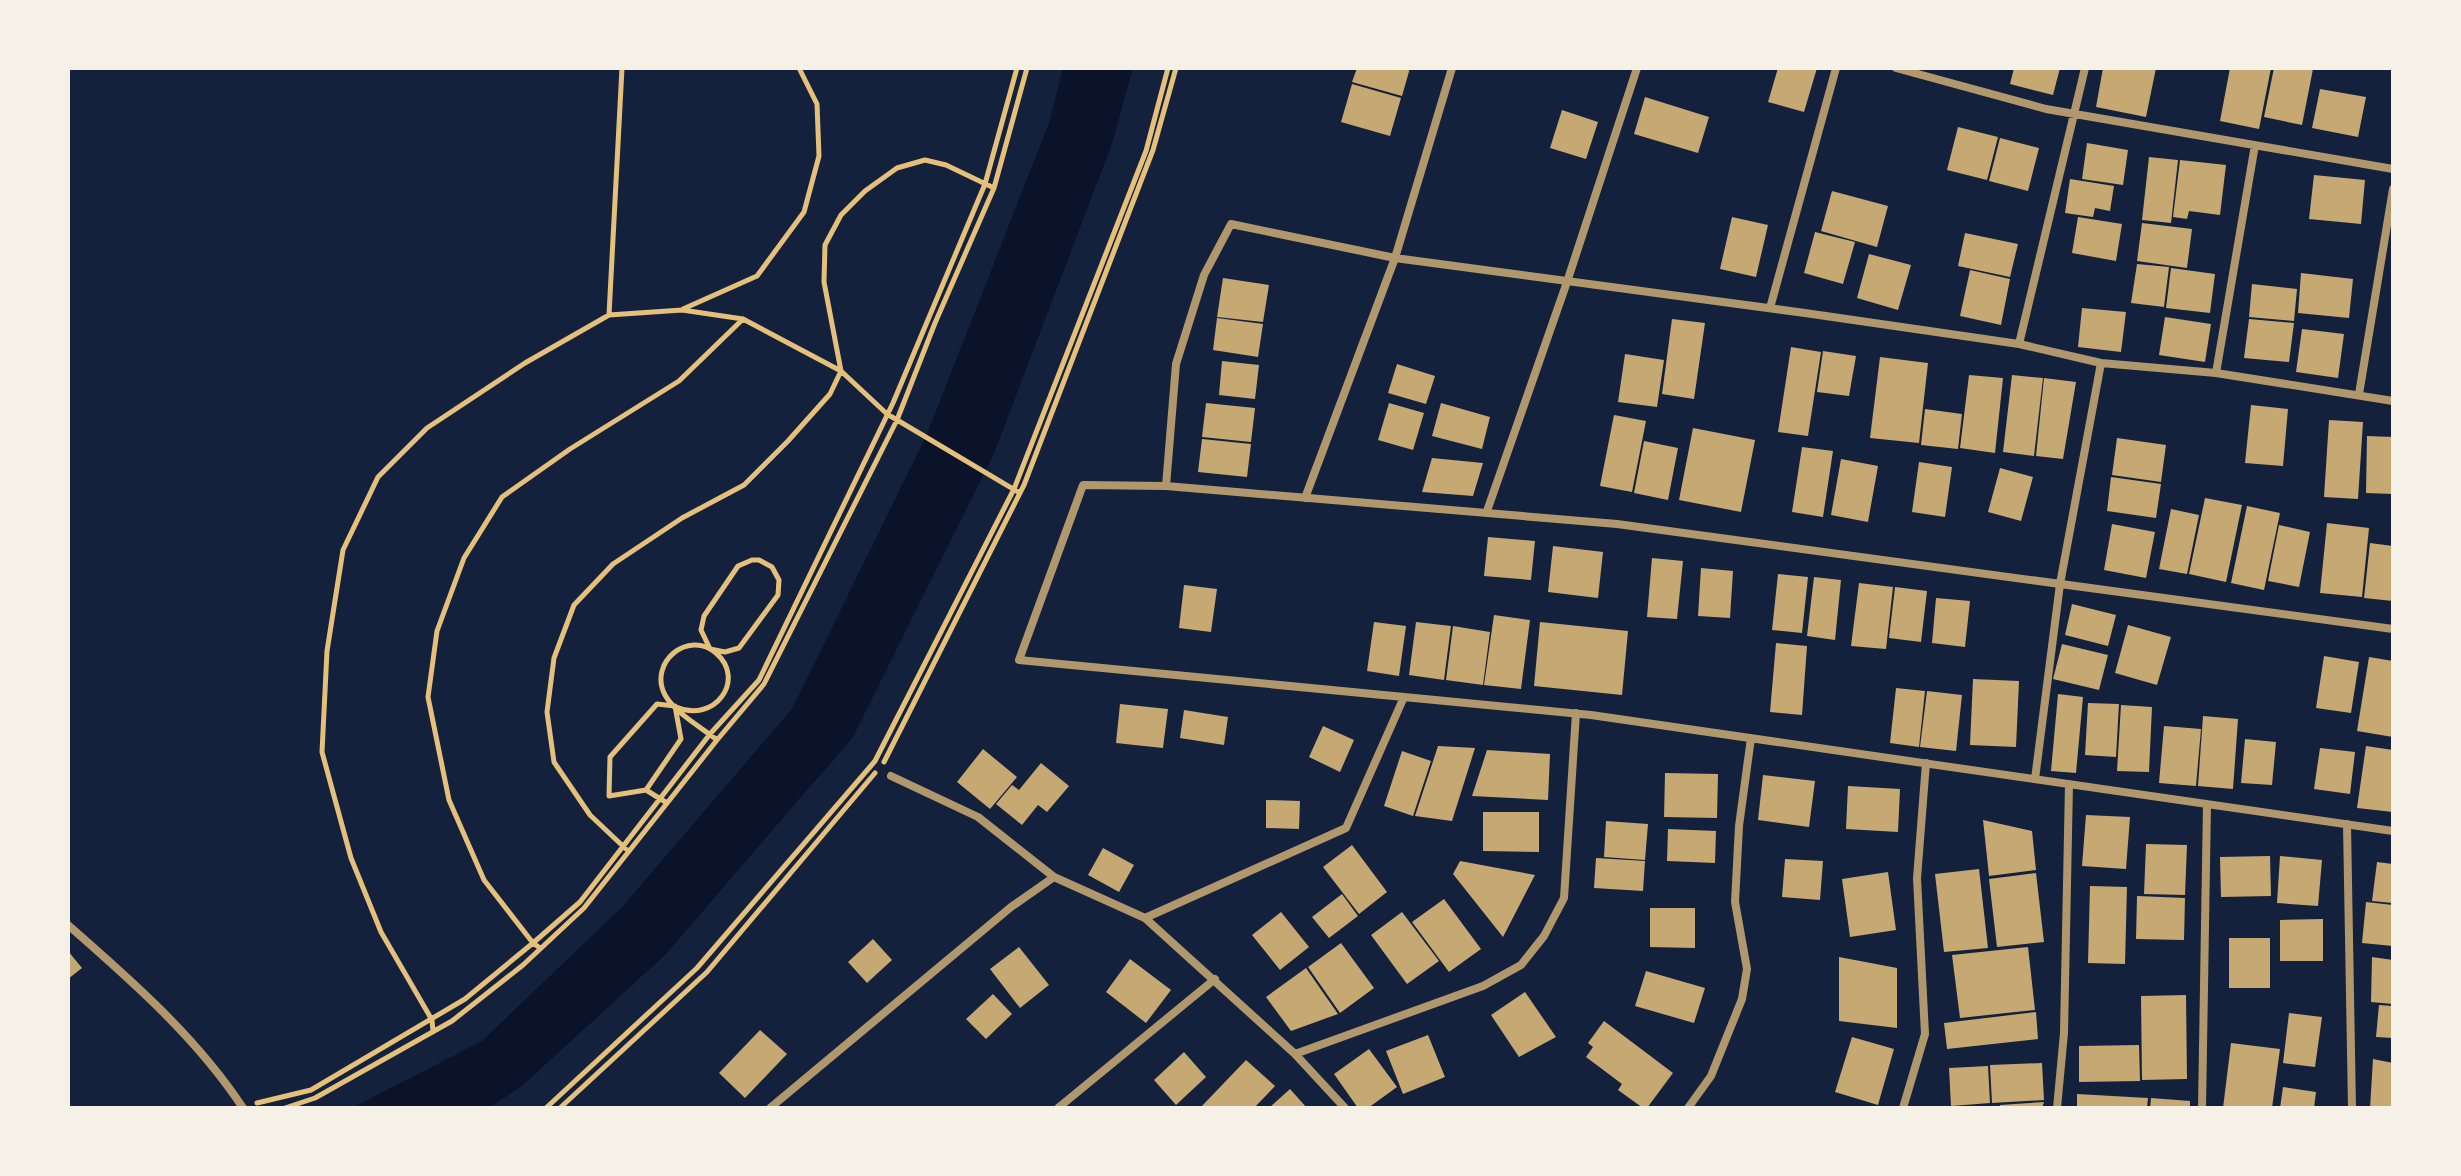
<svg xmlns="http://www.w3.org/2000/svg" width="2461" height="1176" viewBox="0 0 2461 1176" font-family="'IBM Plex Sans',sans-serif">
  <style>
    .water { fill: #0b132b }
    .building { fill: #c6a872 }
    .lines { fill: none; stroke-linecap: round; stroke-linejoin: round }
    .path { stroke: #e5c07b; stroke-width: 5 }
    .minor { stroke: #b1986c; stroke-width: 8 }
  </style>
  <rect width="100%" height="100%" fill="#14213d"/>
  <!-- water -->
  <path class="water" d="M1063 68H1133L1112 144 993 456 853 737 665 955 522 1086 489 1108H352L482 1041 621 908 792 709 927 434 1049 123Z"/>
  <!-- building -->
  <path class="building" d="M1357 68H1410L1402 96 1352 82Z
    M1778 68H1817L1804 112 1768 102Z
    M2014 68H2060L2053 95 2010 84Z
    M2103 68H2156L2146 117 2096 107Z
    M2230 68H2271L2259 129 2220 121Z
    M2274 68 2313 69 2302 125 2264 117Z
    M1352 84 1401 98 1390 136 1341 122Z
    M2320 89 2366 97 2358 137 2312 128Z
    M1645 97 1709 117 1698 153 1634 134Z
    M1562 110 1598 122 1586 159 1550 148Z
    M1958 127 1998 137 1987 180 1947 170Z
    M2000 138 2039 148 2028 191 1989 181Z
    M2087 143 2128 150 2123 185 2082 179Z
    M2149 157 2178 160 2171 223 2142 220Z
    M2180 160 2226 165 2220 215 2189 211 2187 219 2173 217Z
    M2314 175 2365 180 2361 224 2309 219Z
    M2070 179 2114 186 2110 211 2095 208 2093 217 2065 213Z
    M1832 191 1888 206 1877 247 1821 231Z
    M1732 217 1768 225 1756 277 1720 269Z
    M2078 217 2122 224 2116 261 2072 253Z
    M2142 223 2192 229 2187 268 2137 261Z
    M1815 232 1855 242 1843 284 1804 273Z
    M1965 233 2018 244 2010 277 1958 266Z
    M1869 254 1911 265 1898 310 1857 298Z
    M2137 264 2169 267 2164 307 2131 303Z
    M2171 268 2215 274 2210 313 2166 308Z
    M1970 270 2010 279 2001 325 1960 316Z
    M2301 273 2353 279 2349 318 2298 313Z
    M1223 278 1269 285 1263 322 1217 317Z
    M2252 284 2297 289 2294 321 2249 317Z
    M2082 308 2126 312 2121 352 2078 347Z
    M2165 317 2211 324 2205 362 2159 355Z
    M1217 318 1263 324 1258 357 1213 350Z
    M1672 319 1705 323 1694 399 1662 394Z
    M2249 319 2294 323 2289 362 2244 358Z
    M2302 329 2344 334 2338 378 2296 372Z
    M1791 347 1821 352 1808 436 1778 432Z
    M1823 351 1856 356 1849 396 1817 392Z
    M1625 354 1664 360 1657 407 1618 402Z
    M1880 357 1928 363 1919 443 1870 438Z
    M1222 361 1259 365 1255 399 1219 395Z
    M1397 364 1435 376 1426 404 1388 393Z
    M1969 375 2003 378 1995 453 1960 448Z
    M2012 375 2043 378 2034 456 2003 452Z
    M2044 378 2076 382 2063 459 2036 456Z
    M1206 403 1255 408 1251 442 1202 437Z
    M1389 403 1424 413 1413 450 1378 440Z
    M1441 403 1490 417 1482 449 1432 436Z
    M2251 405 2288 409 2283 466 2245 463Z
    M1925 409 1962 414 1958 449 1921 445Z
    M1614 415 1646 421 1632 492 1600 486Z
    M2329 420 2363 422 2358 499 2324 497Z
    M1693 428 1755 440 1741 512 1679 500Z
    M2367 436 2393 437V494L2366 493Z
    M2117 438 2166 445 2161 482 2112 475Z
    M1202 439 1251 444 1247 477 1198 472Z
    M1644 441 1678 448 1668 500 1634 493Z
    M1802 447 1833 451 1823 517 1792 512Z
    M1432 458 1483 463 1473 496 1422 492Z
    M1841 459 1878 466 1868 522 1831 515Z
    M1919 462 1952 467 1945 517 1912 512Z
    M2000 468 2033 477 2021 521 1988 512Z
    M2111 477 2161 484 2156 518 2107 511Z
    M2205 498 2242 505 2226 582 2189 574Z
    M2247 506 2280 513 2264 590 2231 583Z
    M2171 509 2199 515 2187 574 2159 569Z
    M2327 523 2369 528 2362 597 2320 593Z
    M2112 524 2155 532 2146 578 2104 570Z
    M2279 525 2310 532 2299 587 2268 581Z
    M1488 537 1535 541 1531 580 1484 576Z
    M2370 543 2393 546V601L2364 598Z
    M1553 546 1603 552 1598 598 1548 592Z
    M1652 558 1683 561 1677 619 1647 617Z
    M1701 568 1733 571 1730 618 1698 616Z
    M1778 574 1808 577 1802 633 1772 630Z
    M1814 577 1841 580 1835 640 1807 636Z
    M1859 583 1893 587 1886 649 1851 646Z
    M1184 585 1217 589 1211 632 1179 628Z
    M1895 587 1927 591 1921 642 1889 638Z
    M1936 598 1970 601 1965 647 1932 643Z
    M2072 604 2116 615 2108 646 2065 635Z
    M1494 615 1530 620 1521 689 1484 685Z
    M1374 622 1406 626 1399 676 1367 671Z
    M1416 622 1451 626 1444 680 1409 675Z
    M1540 622 1628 631 1622 695 1534 686Z
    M2128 625 2171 637 2157 685 2115 673Z
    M1453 626 1490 632 1483 685 1446 680Z
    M1776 643 1807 646 1802 715 1770 712Z
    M2062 644 2108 655 2099 690 2053 679Z
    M2324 656 2359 662 2351 713 2316 708Z
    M2369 657 2393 661V737L2357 731Z
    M1973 679 2019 681 2016 747 1970 745Z
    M1896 688 1925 691 1919 747 1890 743Z
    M1927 691 1962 695 1956 751 1920 747Z
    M2058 694 2083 697 2076 773 2051 771Z
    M2088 703 2119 704 2116 757 2085 755Z
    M1120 704 1168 709 1163 748 1116 743Z
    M2121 705 2152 707 2149 772 2117 771Z
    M1184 710 1228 717 1224 745 1180 738Z
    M2203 716 2238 719 2233 789 2198 786Z
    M1323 726 1354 740 1340 772 1309 757Z
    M2164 726 2201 729 2196 786 2159 783Z
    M2245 739 2276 742 2272 785 2241 783Z
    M1438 746 1475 748 1452 821 1415 816Z
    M2366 746 2393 750V812L2357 808Z
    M2320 748 2355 752 2350 794 2314 789Z
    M983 749 1017 777 990 809 957 782Z
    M1487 750 1550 754 1548 800 1472 796Z
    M1402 751 1431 761 1413 816 1384 806Z
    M1041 763 1069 786 1047 812 1038 805 1022 825 996 804 1012 785 1019 790Z
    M1665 773 1718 774 1717 818 1664 817Z
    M1763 775 1815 781 1809 827 1758 820Z
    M1848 786 1900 789 1898 832 1846 829Z
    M1266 800 1300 801 1299 829 1266 828Z
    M1483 812H1539V852L1483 851Z
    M2086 815 2130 817 2126 869 2082 866Z
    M1983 820 2032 831 2036 870 1989 876Z
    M1606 821 1648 824 1645 860 1604 857Z
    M1668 829 1716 831 1715 863 1667 861Z
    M2146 844 2187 845 2185 895 2144 894Z
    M1352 845 1387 892 1359 914 1323 867Z
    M1103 848 1134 865 1119 892 1088 875Z
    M2270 856 2271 896 2221 897 2220 857Z
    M2280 856 2322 860 2318 906 2277 903Z
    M1596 858 1645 861 1643 891 1594 888Z
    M1785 859 1823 861 1820 900 1782 897Z
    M1460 861 1535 875 1503 937 1453 874Z
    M2377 862 2393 864V903L2372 901Z
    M1979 869 1988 948 1944 952 1935 874Z
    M1888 872 1896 930 1850 937 1842 879Z
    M2036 873 2044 942 1997 947 1989 879Z
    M2090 886 2127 887 2125 964 2088 963Z
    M1342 894 1358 916 1329 938 1312 917Z
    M2137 896 2185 898 2184 940 2136 939Z
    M1444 899 1481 949 1449 972 1412 922Z
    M2366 902 2393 905V946L2362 943Z
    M1650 908H1695V948L1650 947Z
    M1281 912 1309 947 1280 970 1252 935Z
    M1402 912 1439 961 1407 984 1371 935Z
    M2323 919V961H2280V920Z
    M2229 938H2270V988H2229Z
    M873 939 892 960 867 983 848 962Z
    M1341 943 1374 988 1340 1013 1308 967Z
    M1019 947 1049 985 1020 1008 990 969Z
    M2028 947 2035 1010 1960 1018 1952 955Z
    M68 951 82 968 68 979Z
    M1839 957 1897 968V1028L1839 1021Z
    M2372 957 2393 960V1004L2371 1002Z
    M1130 959 1171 990 1146 1023 1106 992Z
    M1306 968 1338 1014 1291 1031 1266 997Z
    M1646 971 1705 988 1694 1023 1635 1006Z
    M1525 992 1556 1037 1519 1057 1491 1015Z
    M993 994 1012 1014 986 1039 966 1019Z
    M2186 995 2187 1079 2142 1080 2141 996Z
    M2379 1005 2393 1006V1038L2376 1037Z
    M2036 1012 2038 1039 1947 1049 1944 1023Z
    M2289 1013 2322 1017 2315 1067 2283 1063Z
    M1604 1021 1673 1073 1647 1108H1643L1618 1090 1622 1084 1586 1057 1593 1047 1588 1043Z
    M760 1030 787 1054 745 1098 719 1073Z
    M1428 1035 1445 1077 1403 1094 1386 1051Z
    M1852 1037 1894 1049 1878 1105 1835 1092Z
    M2231 1043 2280 1049 2272 1108H2223Z
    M2139 1045 2140 1081 2079 1082V1046Z
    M1369 1049 1397 1087 1368 1108H1358L1334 1074Z
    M1184 1052 1206 1077 1176 1105 1154 1080Z
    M2373 1059 2393 1063V1108H2370Z
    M1246 1060 1275 1086 1254 1108H1200Z
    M2042 1063 2044 1100 1992 1103 1990 1065Z
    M1988 1066 1990 1103 1951 1106 1949 1068Z
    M2283 1087 2316 1092 2314 1108H2280Z
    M1290 1089 1307 1108H1269Z
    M2077 1094 2148 1098 2147 1108H2077Z
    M2151 1098 2190 1101V1108H2150Z
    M2044 1102 2042 1108H1999L2000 1105Z"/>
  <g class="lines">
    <!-- path -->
    <path class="path" d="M683 309 757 276 804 212 819 156 817 104 799 68
      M609 315 622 68
      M752 560H759L772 567 779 580 778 595 739 648 725 652 710 649 701 630 704 616 738 566Z
      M676 707C714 724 747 680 716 653 688 629 648 663 665 695 675 713 701 727 717 740
      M884 762 1024 485 1153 150 1176 68
      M646 790 681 739 675 706 657 704 610 757 609 796 646 790 667 803
      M626 849 590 815 554 762 547 712 554 658 574 605 613 564 682 518 744 485 788 441 830 394 841 371 824 282 825 245 841 215 865 191 897 168 925 160 946 165 994 188
      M540 948 533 943 484 880 449 800 428 697 437 631 464 558 502 497 570 449 679 381 743 319
      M433 1031 432 1020 381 932 351 858 322 752 327 651 343 550 378 477 427 428 525 363 609 315 682 310 743 319 841 371 887 414 1020 493
      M257 1103 311 1090 465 999 533 943 580 902 710 734 759 680 893 403 985 184 1017 68
      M285 1108 315 1098 452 1021 523 965 584 908 717 740 764 684 897 420 935 323 994 188 1027 68
      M546 1108 697 968 875 761 1014 489 1146 151 1168 68
      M560 1108 707 972 875 773"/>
    <!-- minor -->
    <path class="minor" d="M1896 68 2046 109 2393 169
      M1770 308 1836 68
      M2019 344 2085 68
      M2216 373 2255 145
      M2359 394 2393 189
      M1166 486 1176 364 1204 275 1231 224 1395 258 1805 313 2019 344 2101 363 2216 373 2393 401
      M1305 498 1395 258 1452 68
      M1487 511 1567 282 1637 68
      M2393 629 1617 524 1166 486 1083 485 1019 660 1591 715 2393 831
      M891 776 978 817 1054 877 1145 918 1295 1054 1345 1108
      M2035 779 2060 584 2101 363
      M2347 824 2352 1108
      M1145 918 1346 828 1404 697
      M68 925C131 980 197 1038 243 1108
      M1295 1054 1483 986 1521 965 1544 936 1564 898 1576 713
      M770 1108 1011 907 1054 877
      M1058 1108 1215 979
      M1688 1108 1711 1076 1742 999 1747 969 1735 902 1739 826 1751 738
      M1903 1108 1925 1034 1917 878 1926 763
      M2057 1108 2064 1033 2069 784
      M2202 1108 2207 804"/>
  </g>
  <!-- border -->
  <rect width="2461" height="1176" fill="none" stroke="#f6f1e7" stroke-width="140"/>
</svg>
